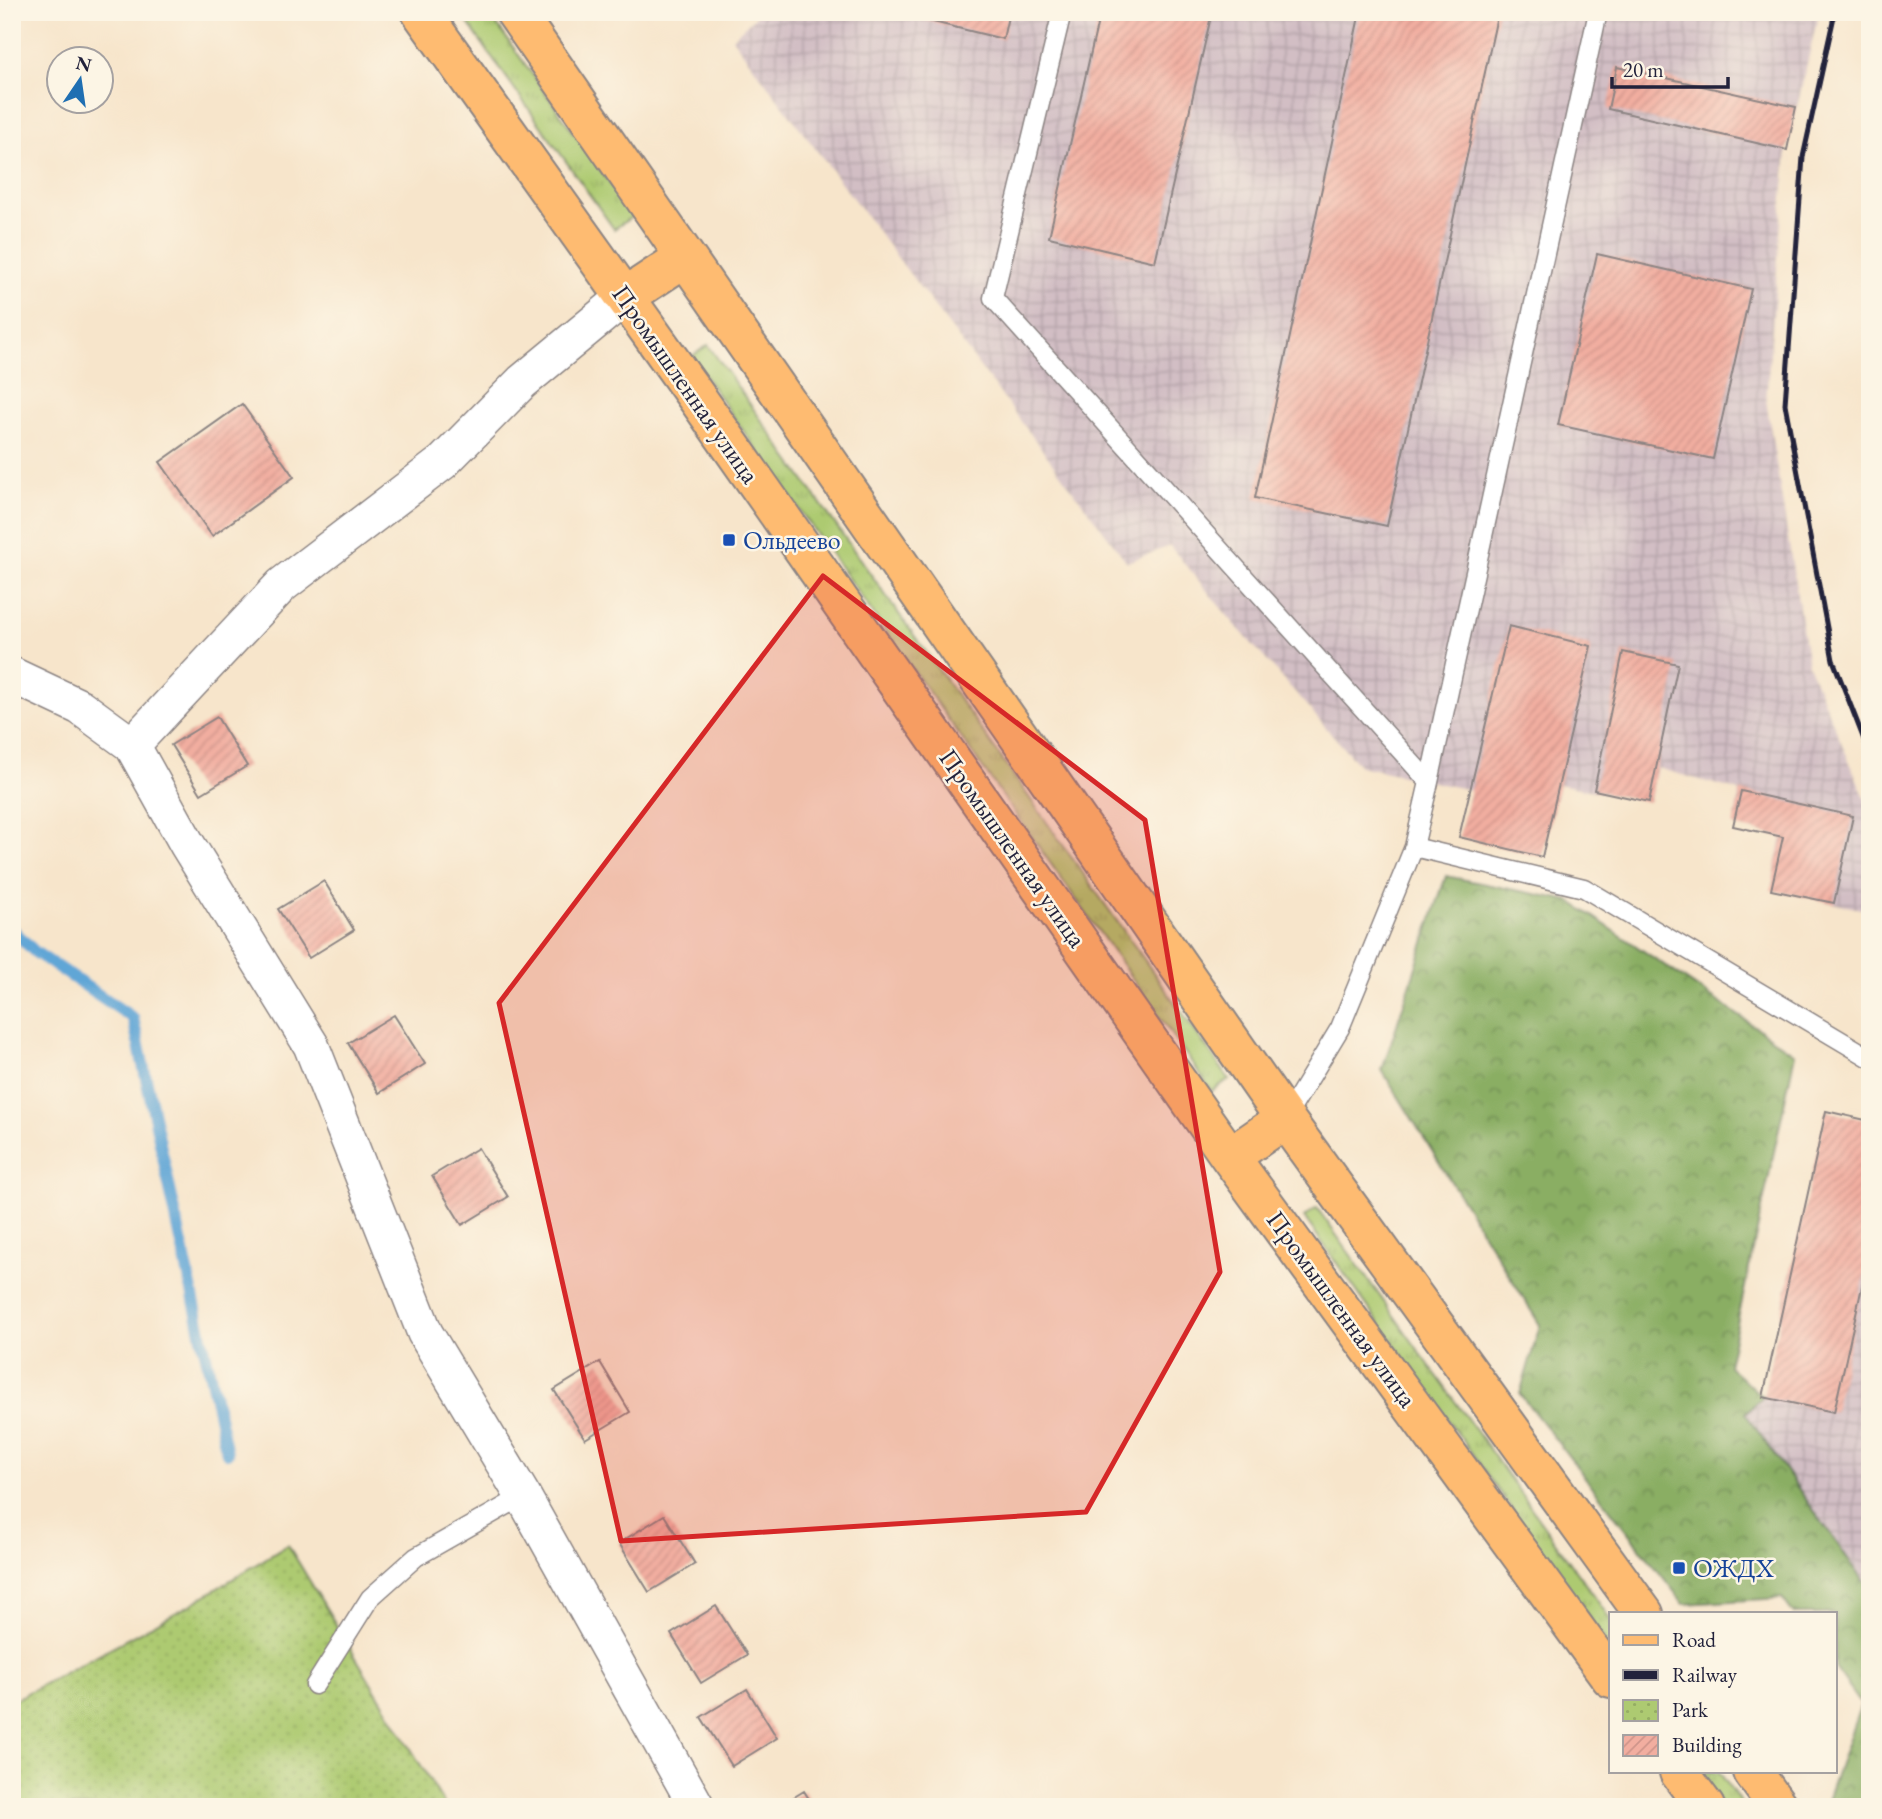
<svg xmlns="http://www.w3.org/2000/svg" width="1882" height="1819" viewBox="0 0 1882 1819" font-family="'EB Garamond',serif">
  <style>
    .industrial { fill: url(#industrial-grid) }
    .grass { fill: url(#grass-tufts); stroke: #687656; stroke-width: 2 }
    .forest { fill: url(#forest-crowns); stroke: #56684f; stroke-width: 2 }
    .park { fill: url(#park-dots); stroke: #687656; stroke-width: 2 }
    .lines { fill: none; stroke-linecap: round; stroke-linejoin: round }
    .stream { stroke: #60a6d6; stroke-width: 12 }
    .building { fill: url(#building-hatch) }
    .lane-casing { stroke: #8c8483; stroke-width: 21 }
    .street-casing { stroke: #8c8483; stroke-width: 38 }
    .primary-casing { stroke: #8c8483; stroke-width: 42 }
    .lane { stroke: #fff; stroke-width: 18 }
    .street { stroke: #fff; stroke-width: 35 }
    .primary { stroke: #febb71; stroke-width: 38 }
    .rail { stroke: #22223b; stroke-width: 5 }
    .marked { fill: #d62828; fill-opacity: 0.2; stroke: #d62828; stroke-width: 5; stroke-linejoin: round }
    .transit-dot { fill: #1a4fb4; stroke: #fcf5e5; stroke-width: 2.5 }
    .labels { text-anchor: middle; stroke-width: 5; stroke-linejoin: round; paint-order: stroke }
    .street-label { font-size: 26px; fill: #22223b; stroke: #fcf5e5 }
    .transit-label { font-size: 26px; fill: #164399; stroke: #fcf5e5; text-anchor: start }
  </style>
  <defs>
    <pattern id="industrial-grid" width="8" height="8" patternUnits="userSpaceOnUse" patternTransform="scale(1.75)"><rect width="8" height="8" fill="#d2bec4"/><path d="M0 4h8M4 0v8" fill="none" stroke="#b4a3a9"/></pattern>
    <pattern id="grass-tufts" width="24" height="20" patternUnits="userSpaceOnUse" patternTransform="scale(1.75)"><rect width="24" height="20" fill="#adca71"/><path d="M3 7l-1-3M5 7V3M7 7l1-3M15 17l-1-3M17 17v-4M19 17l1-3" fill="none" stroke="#95ad63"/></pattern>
    <pattern id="forest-crowns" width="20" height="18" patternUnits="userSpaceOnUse" patternTransform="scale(1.75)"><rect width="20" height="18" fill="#8aae63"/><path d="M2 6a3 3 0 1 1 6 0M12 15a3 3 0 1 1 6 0" fill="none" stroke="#708d53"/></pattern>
    <pattern id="park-dots" width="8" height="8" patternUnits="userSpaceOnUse" patternTransform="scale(1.75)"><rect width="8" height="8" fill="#adca71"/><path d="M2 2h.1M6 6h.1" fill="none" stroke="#95ad63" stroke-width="1.8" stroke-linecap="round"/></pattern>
    <pattern id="building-hatch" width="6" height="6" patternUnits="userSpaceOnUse" patternTransform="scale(1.75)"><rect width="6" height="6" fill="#f2aea0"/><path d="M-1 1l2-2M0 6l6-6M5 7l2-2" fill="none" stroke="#cf958b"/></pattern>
  </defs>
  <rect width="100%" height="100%" fill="#fcf5e5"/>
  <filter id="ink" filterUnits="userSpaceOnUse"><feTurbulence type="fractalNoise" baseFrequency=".0143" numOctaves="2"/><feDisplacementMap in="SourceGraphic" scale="14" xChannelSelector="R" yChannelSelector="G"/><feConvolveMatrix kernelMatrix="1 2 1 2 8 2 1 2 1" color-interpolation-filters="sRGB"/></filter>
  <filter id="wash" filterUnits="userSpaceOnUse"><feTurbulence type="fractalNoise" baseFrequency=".00686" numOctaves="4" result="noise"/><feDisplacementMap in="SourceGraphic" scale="28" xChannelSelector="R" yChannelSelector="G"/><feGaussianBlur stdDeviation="1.57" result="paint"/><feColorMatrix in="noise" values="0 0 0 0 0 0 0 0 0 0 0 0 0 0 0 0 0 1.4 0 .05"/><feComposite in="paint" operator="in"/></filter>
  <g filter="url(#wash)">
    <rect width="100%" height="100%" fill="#f7e5cb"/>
    <!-- industrial -->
    <path class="industrial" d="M760 12H1819L1787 150 1766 400 1808 664 1870 810V911L1771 890 1782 837 1733 826 1740 791 1657 768 1649 802 1559 784 1542 857 1459 837 1470 790 1360 766 1237 627 1170 546 1127 562 732 38Z
      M1826 1111 1870 1121V1590L1745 1413 1763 1396Z"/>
    <!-- grass -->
    <path class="grass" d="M460 12H488L633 216 614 229Z
      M708 345 1229 1079 1212 1091 691 357Z
      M1317 1208 1611 1620V1649L1304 1217Z
      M1698 1772H1719L1744 1807H1723Z"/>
    <!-- forest -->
    <path class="forest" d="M1446 876 1570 901 1795 1054 1728 1366 1763 1397 1745 1413 1870 1590V1807L1825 1806 1861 1704 1835 1668V1614H1794L1782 1598 1684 1604 1520 1394 1540 1325 1382 1070Z"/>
    <!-- park -->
    <path class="park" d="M288 1545 446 1807H12V1701L190 1605Z"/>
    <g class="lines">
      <!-- stream -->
      <path class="stream" d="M12 929 35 952 133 1018 227 1453"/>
    </g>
    <g id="blocks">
      <!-- building -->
      <path class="building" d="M892 12H1009L1003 39Z
        M1100 12H1212L1155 262 1049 237Z
        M1360 12H1498L1387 526 1255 498Z
        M1617 67 1796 107 1787 150 1608 109Z
        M1597 254 1751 289 1713 459 1558 425Z
        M242 404 294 477 212 536 160 462Z
        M1509 626 1591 646 1542 857 1459 837Z
        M1623 652 1678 664 1649 802 1594 790Z
        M217 717 247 766 201 794 171 745Z
        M1741 791 1853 816 1834 903 1771 890 1783 837 1733 826Z
        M324 881 354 930 309 958 278 909Z
        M394 1015 425 1064 379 1093 348 1043Z
        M1826 1111 1870 1121V1251L1834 1412 1763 1397Z
        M478 1148 508 1197 462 1225 432 1176Z
        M600 1362 630 1412 585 1439 554 1390Z
        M664 1515 695 1564 649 1592 619 1543Z
        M716 1606 747 1655 701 1683 671 1634Z
        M747 1689 777 1738 732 1766 701 1717Z
        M804 1791 814 1807H778Z"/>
    </g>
  </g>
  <g filter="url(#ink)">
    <use href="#blocks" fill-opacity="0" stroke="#8c8483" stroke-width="2"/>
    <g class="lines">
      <defs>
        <path id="lane" d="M1062 12 993 298 1429 782 1598 12
          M1414 847 1584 888 1870 1058
          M1285 1119 1340 1028 1414 847 1429 782
          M315 1685 370 1598 416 1557 523 1496"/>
        <path id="street" d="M625 297 522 382 443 462 282 585 132 745 187 844 311 1045 425 1333 523 1496 697 1807
          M12 675 80 707 132 745"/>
        <path id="primary" d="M421 12 700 402 1230 1157 1611 1678
          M515 12 1285 1119 1644 1614
          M625 297 684 258
          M1230 1157 1285 1119
          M1679 1772 1705 1807
          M1753 1772 1778 1807"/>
      </defs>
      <!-- lane casing -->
      <use href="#lane" class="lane-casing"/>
      <!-- street casing -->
      <use href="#street" class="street-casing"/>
      <!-- primary casing -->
      <use href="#primary" class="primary-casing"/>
      <!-- lane -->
      <use href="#lane" class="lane"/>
      <!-- street -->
      <use href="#street" class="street"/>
      <!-- primary -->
      <use href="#primary" class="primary"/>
      <!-- rail -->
      <path class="rail" d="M1835 12 1803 157 1785 404 1833 660 1870 755"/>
    </g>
  </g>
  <!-- marked area -->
  <path class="marked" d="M823 576 1145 820 1220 1272 1086 1512 621 1541 499 1003Z"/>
  <!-- markers -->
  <g class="transit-dot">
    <rect x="722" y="533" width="14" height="14" rx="3.5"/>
    <rect x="1672" y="1561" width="14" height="14" rx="3.5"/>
  </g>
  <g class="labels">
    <!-- street labels -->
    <g class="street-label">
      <text transform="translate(686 384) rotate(55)" y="9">Промышленная улица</text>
      <text transform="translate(1013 848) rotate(55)" y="9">Промышленная улица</text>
      <text transform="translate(1342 1309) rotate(54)" y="9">Промышленная улица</text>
    </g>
    <!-- transit labels -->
    <g class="transit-label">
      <text x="743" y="549">Ольдеево</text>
      <text x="1693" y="1577">ОЖДХ</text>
    </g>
  </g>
  <!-- margin -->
  <rect width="1882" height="1819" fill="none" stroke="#fcf5e5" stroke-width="42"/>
  <!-- legend -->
  <rect x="1609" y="1612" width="228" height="161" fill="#fcf5e5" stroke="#a5a1a1" stroke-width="2"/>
  <rect x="1623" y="1635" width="35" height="10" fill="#febb71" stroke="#a5a1a1" stroke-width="2"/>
  <text x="1672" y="1647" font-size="21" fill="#22223b">Road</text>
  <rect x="1623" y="1670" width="35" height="10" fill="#22223b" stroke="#a5a1a1" stroke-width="2"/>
  <text x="1672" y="1682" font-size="21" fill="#22223b">Railway</text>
  <rect x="1623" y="1700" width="35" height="21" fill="url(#park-dots)" stroke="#a5a1a1" stroke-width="2"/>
  <text x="1672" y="1717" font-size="21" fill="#22223b">Park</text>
  <rect x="1623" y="1735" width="35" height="21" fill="url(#building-hatch)" stroke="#a5a1a1" stroke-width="2"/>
  <text x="1672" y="1752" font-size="21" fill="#22223b">Building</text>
  <!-- north arrow -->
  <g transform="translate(80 80) rotate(13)"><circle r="33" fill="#fcf5e5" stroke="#a5a1a1" stroke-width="2"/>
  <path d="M0-5L12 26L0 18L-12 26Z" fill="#1f6fb2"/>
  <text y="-10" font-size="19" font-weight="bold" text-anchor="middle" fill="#22223b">N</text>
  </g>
  <!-- scale -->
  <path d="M1612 77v10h116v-10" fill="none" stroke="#22223b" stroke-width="3.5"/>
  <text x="1623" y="77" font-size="21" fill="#22223b" stroke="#fcf5e5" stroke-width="5" paint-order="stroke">20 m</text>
</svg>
